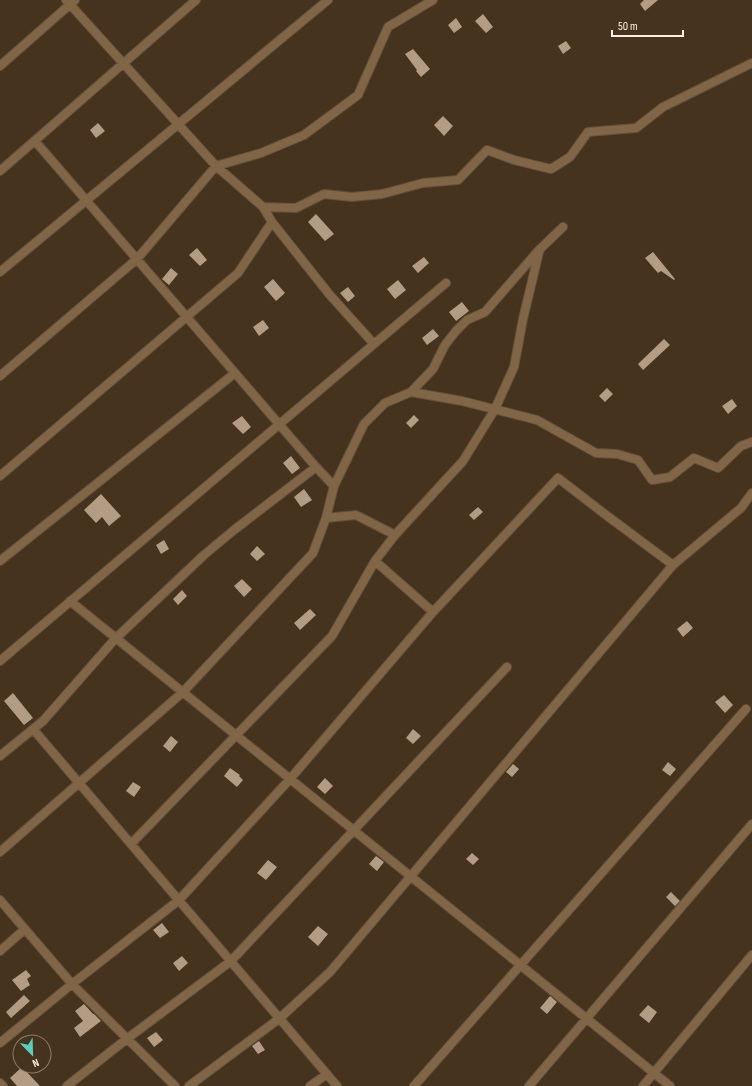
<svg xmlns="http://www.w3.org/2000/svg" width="752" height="1086" viewBox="0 0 752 1086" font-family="'Sofia Sans Condensed',sans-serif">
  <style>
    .building { fill: #b29c84 }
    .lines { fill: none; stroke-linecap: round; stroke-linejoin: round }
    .street-casing { stroke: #63513d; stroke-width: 10 }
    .street { stroke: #806646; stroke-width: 8 }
  </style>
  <rect width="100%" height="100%" fill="#46331e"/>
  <!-- building -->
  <path class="building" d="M644 0H658L645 11 640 4Z
    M483 14 493 27 486 33 475 21Z
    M456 18 462 27 454 33 448 25Z
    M566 41 571 48 563 54 558 46Z
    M413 49 430 69 421 77 416 71 417 70 405 54Z
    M443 116 453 126 444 136 434 125Z
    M98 123 105 131 96 138 90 130Z
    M316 214 334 234 325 241 308 222Z
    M197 248 207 260 200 266 189 255Z
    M653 252 675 279 674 280 661 271 658 273 645 258Z
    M424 257 429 263 418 273 412 266Z
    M171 268 178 274 169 285 162 279Z
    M273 279 285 293 276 301 264 287Z
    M398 280 406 290 395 299 387 289Z
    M348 287 355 296 348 302 340 293Z
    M462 302 469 311 456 321 449 312Z
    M263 320 269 328 259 336 253 327Z
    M433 329 439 336 427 345 422 338Z
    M664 339 670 345 643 370 638 364Z
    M607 388 613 394 605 402 599 396Z
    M732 399 737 406 728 414 722 406Z
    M414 415 419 420 411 428 406 423Z
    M242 416 251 427 243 434 232 423Z
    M291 456 300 468 292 474 283 463Z
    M304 489 312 500 301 507 294 497Z
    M101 494 121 516 109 526 102 517 96 523 84 510Z
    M478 507 483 512 474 520 469 515Z
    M164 540 169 549 161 554 156 545Z
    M257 546 265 554 257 561 250 554Z
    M242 579 252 589 244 597 234 586Z
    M182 590 187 596 178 605 173 599Z
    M310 609 316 615 300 630 294 623Z
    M687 621 693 628 683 637 677 629Z
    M13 693 33 718 24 725 4 701Z
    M724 695 733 705 725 713 715 702Z
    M413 729 421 736 413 744 406 738Z
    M171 736 178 742 170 752 163 746Z
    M668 762 676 769 670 776 662 770Z
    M513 764 519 769 512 777 506 772Z
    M230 768 240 775 239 776 243 780 237 787 224 776Z
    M325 778 333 786 325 794 317 787Z
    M133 782 141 787 134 797 126 791Z
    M472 853 479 859 473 865 466 859Z
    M376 856 384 862 377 871 369 864Z
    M268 860 277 867 266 880 257 873Z
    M671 892 680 901 675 906 666 897Z
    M162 923 169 932 160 938 153 930Z
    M318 926 328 934 318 946 308 937Z
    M182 956 188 963 179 971 173 963Z
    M26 970 31 976 27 979 30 985 21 991 12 980Z
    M24 995 30 1001 11 1018 6 1012Z
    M550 996 557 1002 547 1014 540 1008Z
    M84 1004 93 1014H94L101 1021 80 1037 74 1028 83 1021 75 1011Z
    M648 1005 657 1012 649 1023 639 1015Z
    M156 1032 163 1040 154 1047 147 1038Z
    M259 1041 265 1050 258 1054 252 1046Z
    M22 1067 40 1086H17L10 1078Z"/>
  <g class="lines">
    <defs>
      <path id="street" d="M66 0 216 166 263 207 272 222 329 294 374 344
        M0 66 75 0
        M35 141 316 467 334 486
        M0 171 196 0
        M263 207 296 208 324 194 352 197 382 194 423 183 458 180 487 150 514 160 551 169 570 157 588 132 636 128 663 107 752 63
        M0 272 328 0
        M0 376 137 259 216 166 261 153 304 135 358 95 388 27 433 0
        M411 392 462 401 537 420 596 453 617 454 638 460 652 480 670 477 694 458 718 468 741 446 752 442
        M0 476 238 273 272 222
        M395 535 463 461 495 409 514 367 523 319 539 252
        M0 561 235 373
        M375 561 433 612
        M70 601 670 1086
        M0 661 446 283
        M33 729 337 1086
        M0 756 43 721 115 639 204 555 234 530 316 467
        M131 844 332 636 375 561 395 535 356 515 326 518
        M0 852 183 692 313 553 326 518 334 486 364 424 385 403 411 392 433 369 445 345 456 331 467 320 485 312 539 250 563 227
        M0 900 72 984 175 1086
        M0 951 25 929
        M0 1043 72 984 179 900 290 779 433 612 558 478 602 512 673 565
        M0 1083 3 1086
        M67 1086 128 1038 231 961 507 667
        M189 1086 280 1018 330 972 673 565 741 508 752 493
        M310 1086 327 1074
        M414 1086 746 709
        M529 1086 752 824
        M643 1086 752 955"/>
    </defs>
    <!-- street casing -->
    <use href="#street" class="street-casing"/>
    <!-- street -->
    <use href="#street" class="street"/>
  </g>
  <!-- north arrow -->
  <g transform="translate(32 1054) rotate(157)"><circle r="19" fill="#46331e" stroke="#8f7e6c"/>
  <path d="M0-3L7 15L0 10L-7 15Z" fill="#59cebe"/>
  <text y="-6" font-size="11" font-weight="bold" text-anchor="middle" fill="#fcefe2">N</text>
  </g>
  <!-- scale -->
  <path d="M612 30v6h71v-6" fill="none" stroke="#fcefe2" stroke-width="2"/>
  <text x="618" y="30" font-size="12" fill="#fcefe2" stroke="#46331e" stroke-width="3" paint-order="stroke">50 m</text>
</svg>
